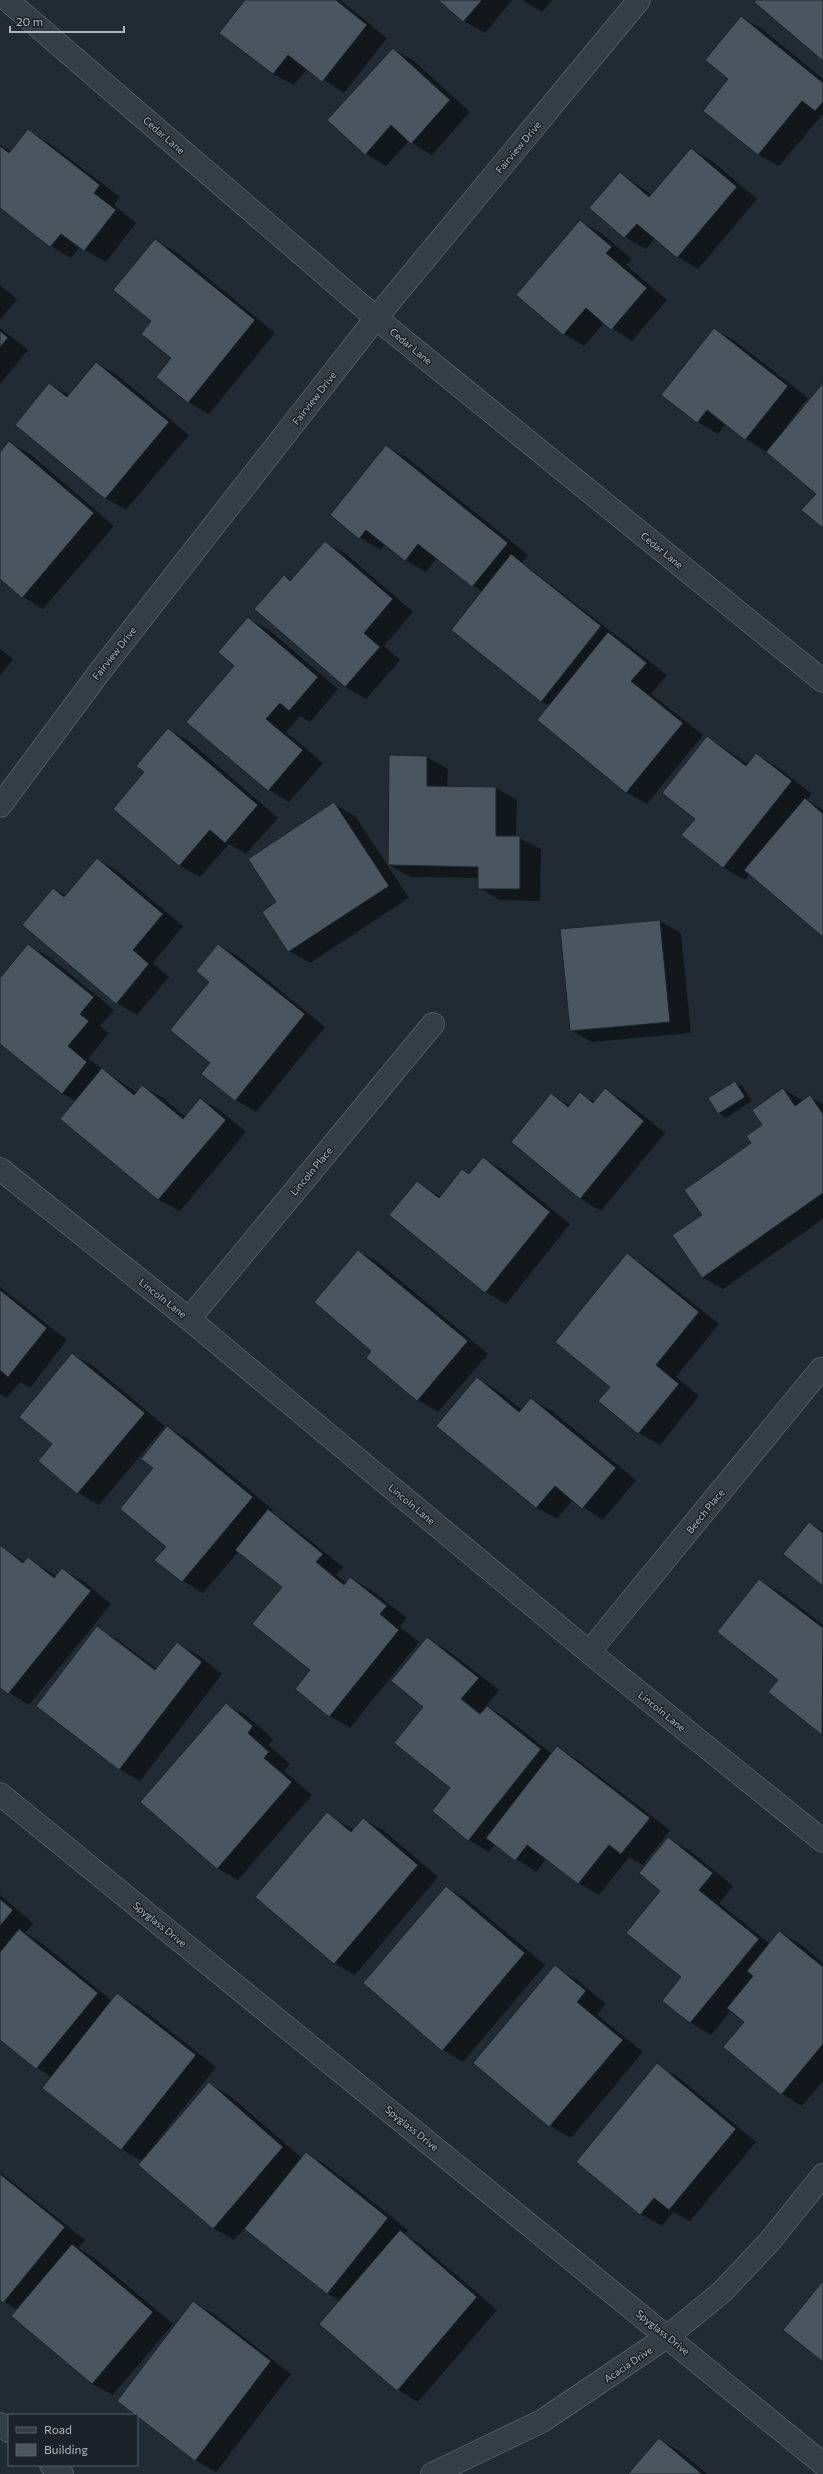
<svg xmlns="http://www.w3.org/2000/svg" width="823" height="2474" viewBox="0 0 823 2474" font-family="Commissioner,sans-serif">
  <style>
    .shadow { fill: #0007 }
    .building { fill: #4b555f; stroke: #1d242b }
    .lines { fill: none; stroke-linecap: round; stroke-linejoin: round }
    .minor-casing { stroke: #535a62; stroke-width: 24 }
    .minor { stroke: #353d45; stroke-width: 22 }
    .labels { text-anchor: middle; stroke-width: 3; stroke-linejoin: round; paint-order: stroke }
    .street-label { font-size: 10px; fill: #b0b7c1; stroke: #1b2229 }
  </style>
  <rect width="100%" height="100%" fill="#222b34"/>
  <!-- shadow -->
  <path class="shadow" d="M246 0H340L387 38 344 93 307 69 294 85 273 74 221 32Z
    M439 0H512L485 33 464 21Z
    M522 0H552L542 12Z
    M741 17 762 29 823 79V114L779 166 758 155 729 79Z
    M393 49 414 61 470 112 432 155 409 141 386 166 366 154Z
    M28 131 49 143 120 197 114 205 136 223 106 262 80 247 71 258 51 246 0 207V145L12 152Z
    M691 149 712 161 757 199 698 269 678 257 655 238 646 249 625 237 590 208 620 173 652 195Z
    M580 221 601 233 632 259 626 265 667 300 632 341 604 323 584 346 564 334Z
    M155 240 176 252 275 333 209 414 188 402 173 358 153 321Z
    M0 285 17 299 0 320Z
    M0 328 28 350 0 384Z
    M714 329 735 341 808 398 787 425 789 426 823 384V527L817 493 767 452 746 439 726 424 718 434 698 422Z
    M96 363 117 375 189 435 126 510 105 498 50 384 69 395Z
    M9 442 30 454 114 526 43 609 23 597 0 578V453Z
    M387 446 407 458 528 555 522 562 667 675 651 694 703 735 647 804 626 792 550 706 541 701 482 592 437 558 426 572 406 560 385 544 381 550 360 538 331 514Z
    M325 542 346 554 413 612 384 646 400 660 366 699 345 687 284 576 292 581Z
    M248 618 269 630 338 689 310 722 300 716 286 732 323 763 289 802 269 790 235 666Z
    M0 649 13 659 0 676Z
    M168 729 189 741 278 818 246 854 229 844 200 877 179 865 145 772Z
    M707 737 748 764 756 754 776 766 812 794 807 800 823 810V936L750 873 745 880 724 868 683 835 696 818Z
    M427 757 448 769 447 788H496L517 800 516 837 541 849 540 901 500 900 479 888V878L410 877 389 865Z
    M334 804 355 816 409 898 310 963 289 951Z
    M97 859 117 871 183 926 153 963 169 977 137 1015 117 1003 54 889 66 896Z
    M660 921 681 933 691 1033 592 1042 571 1030 562 930Z
    M28 945 49 957 114 1010 100 1026 109 1033 88 1059 137 1093 142 1086 163 1098 185 1117 200 1099 221 1111 246 1132 180 1211 159 1200 62 1119 76 1101 62 1093 0 1042V980Z
    M219 945 239 957 325 1027 256 1112 236 1100 211 1063Z
    M735 1082 742 1086 752 1101 726 1118 719 1113 709 1099Z
    M783 1089 804 1101 810 1097 823 1104V1219L723 1289 702 1277 703 1215 753 1143Z
    M605 1090 626 1102 665 1133 601 1211 581 1199 512 1142 551 1095 571 1106 580 1094 595 1102Z
    M483 1158 503 1170 570 1224 506 1304 486 1292 417 1182 441 1197 463 1170 470 1174Z
    M359 1251 379 1263 488 1354 438 1412 418 1400 373 1351Z
    M627 1255 647 1267 719 1324 676 1377 699 1396 660 1445 639 1433 599 1401 611 1386Z
    M0 1287 67 1340 30 1388 20 1382 7 1398 0 1394Z
    M72 1354 93 1366 165 1426 99 1505 78 1493 39 1461 54 1444Z
    M477 1378 497 1390 522 1410 532 1399 552 1411 636 1480 603 1520 573 1500 557 1519 536 1507Z
    M167 1427 188 1439 273 1510 271 1512 288 1523 343 1567 336 1575 346 1583 351 1578 371 1590 407 1618 400 1627 419 1642 350 1728 330 1716 283 1587 239 1551 203 1593 183 1581 156 1560 167 1547 154 1468Z
    M809 1523 823 1531V1585Z
    M0 1546 25 1562 28 1558 56 1576 62 1569 83 1581 111 1604 29 1705 0 1687Z
    M759 1580 780 1592 823 1625V1734L770 1692 780 1680Z
    M98 1628 118 1640 157 1669 177 1643 198 1655 222 1674 140 1781 119 1769Z
    M427 1638 447 1650 499 1690 486 1706 508 1719 552 1754 557 1748 578 1760 670 1830 643 1865 629 1857 599 1895 579 1883 546 1859 536 1872 495 1844 489 1852 469 1840 425 1707Z
    M226 1704 247 1716 273 1739 268 1745 290 1764 284 1771 312 1795 238 1880 217 1868Z
    M327 1814 354 1830 363 1819 384 1831 438 1877 355 1975 334 1963Z
    M668 1838 689 1850 733 1886 719 1903 770 1944 779 1932 800 1944 823 1963V2081L802 2106 782 2094 724 2047 745 2022 731 2010 711 2035 691 2023 664 2001 683 1977 662 1891Z
    M446 1887 466 1899 545 1965 463 2062 443 2050Z
    M0 1895 33 1923 25 1933 40 1942 112 2001 117 1994 138 2006 216 2067 158 2140 160 2141 209 2084 230 2096 302 2158 306 2153 326 2165 408 2230 404 2234 420 2244 497 2310 418 2402 398 2390 340 2301 327 2293 245 2228 234 2240 213 2228 142 2161 121 2149 52 2077 37 2068 0 2039Z
    M555 1967 576 1979 606 2004 597 2015 643 2052 571 2138 550 2126 475 2063Z
    M657 2065 678 2077 756 2142 690 2221 673 2212 662 2226 641 2214Z
    M0 2172 85 2240 78 2248 93 2257 173 2324 113 2395 92 2384 17 2310 0 2299Z
    M193 2302 214 2314 291 2374 216 2472 195 2460Z
    M659 2439 679 2451 707 2474H630Z"/>
  <!-- building -->
  <path class="building" d="M245 0H336L367 25 322 82 288 55 273 74 219 33Z
    M438 0H482L463 22Z
    M756 0H823V61L754 2Z
    M741 16 823 83V102L815 111 802 101 758 155 703 111 728 79 705 60Z
    M393 48 450 100 411 144 391 125 365 155 327 120Z
    M28 129 100 185 94 193 116 210 84 251 61 234 50 247 0 208V146L9 153Z
    M691 148 737 187 677 258 637 224 624 238 589 208 620 172 649 197Z
    M580 220 612 247 606 253 647 288 611 330 586 308 563 335 516 295Z
    M155 239 255 320 188 403 156 377 171 358 141 334 151 321 113 290Z
    M714 328 788 386 745 440 707 410 697 423 661 395Z
    M0 331 8 338 0 347Z
    M96 362 169 422 105 499 15 425 49 383 67 397Z
    M823 383V528L801 510 816 494 766 452Z
    M9 441 94 513 22 598 0 579V452Z
    M386 445 508 543 472 587 418 544 405 561 366 530 359 539 330 515Z
    M325 541 393 599 364 633 380 647 345 687 254 609 284 575 290 581Z
    M511 554 601 626 541 702 451 630Z
    M248 617 318 677 289 711 280 703 266 719 303 750 268 791 186 722 234 666 218 652Z
    M608 632 647 663 631 681 683 723 626 793 537 720Z
    M168 728 258 805 225 843 210 830 179 866 113 809 144 772 136 766Z
    M707 736 746 766 756 753 792 781 723 868 681 835 695 819 662 793Z
    M389 755 427 756V786L496 787V836H520V889H478V867L388 865Z
    M805 798 823 814V937L744 870Z
    M334 802 389 886 288 952 262 912 276 902 248 859Z
    M97 858 163 914 133 950 149 964 116 1004 22 925 53 888 64 897Z
    M660 920 670 1022 570 1031 560 929Z
    M28 944 94 997 80 1014 89 1021 68 1046 87 1062 62 1094 0 1044V978Z
    M218 944 305 1014 235 1101 201 1074 210 1063 170 1030 209 982 196 971Z
    M102 1068 134 1095 142 1085 183 1119 200 1098 226 1120 158 1200 60 1119Z
    M735 1081 745 1097 718 1114 708 1098Z
    M605 1088 644 1121 580 1199 511 1142 551 1093 568 1107 580 1092 593 1103Z
    M783 1088 795 1106 810 1095 823 1114V1193L702 1278 672 1235 702 1215 684 1190 751 1143 746 1136 762 1125 752 1110Z
    M483 1157 550 1212 485 1293 389 1215 417 1181 439 1198 462 1169 469 1174Z
    M358 1250 468 1341 417 1401 366 1358 371 1351 314 1302Z
    M627 1253 699 1312 656 1365 679 1384 638 1434 598 1401 610 1387 555 1342Z
    M0 1290 47 1328 8 1377 0 1370Z
    M72 1353 145 1413 77 1494 38 1461 52 1444 19 1417Z
    M477 1377 519 1412 531 1398 616 1468 582 1509 555 1486 536 1508 436 1426Z
    M167 1426 253 1497 182 1582 154 1560 166 1547 120 1509 153 1468 141 1459Z
    M268 1509 323 1554 316 1562 344 1585 350 1577 387 1606 380 1614 399 1630 329 1717 295 1689 310 1670 252 1624 282 1587 235 1550Z
    M809 1522 823 1533V1586L783 1554Z
    M0 1545 23 1563 28 1557 54 1578 62 1568 91 1591 8 1694 0 1688Z
    M759 1579 823 1628 822 1735 768 1692 778 1680 717 1632Z
    M97 1626 155 1670 177 1642 202 1662 119 1770 36 1706Z
    M427 1637 479 1678 461 1699 480 1714 487 1706 541 1749 468 1841 432 1811 450 1788 394 1743 423 1707 391 1681Z
    M226 1703 253 1726 248 1733 269 1752 264 1758 292 1782 217 1869 140 1802Z
    M557 1746 650 1818 621 1854 609 1845 578 1884 527 1845 515 1861 486 1838Z
    M327 1812 351 1832 363 1818 418 1865 334 1964 255 1897Z
    M668 1837 713 1873 699 1890 759 1939 690 2023 662 2001 681 1977 626 1933 660 1891 639 1873Z
    M446 1886 525 1953 442 2051 363 1983Z
    M0 1899 13 1910 0 1926Z
    M19 1929 98 1993 36 2069 0 2040V1952Z
    M779 1931 823 1967V2044L781 2095 723 2047 744 2022 727 2008 753 1976 747 1971Z
    M555 1965 586 1991 577 2002 623 2040 549 2127 473 2063Z
    M117 1993 196 2055 121 2150 42 2088Z
    M657 2063 736 2129 669 2210 654 2198 640 2215 576 2162Z
    M209 2082 283 2147 213 2229 138 2165Z
    M306 2152 388 2218 327 2294 244 2229Z
    M0 2174 65 2227 3 2303 0 2300Z
    M400 2230 477 2297 397 2391 319 2324Z
    M72 2244 153 2312 92 2384 11 2316Z
    M823 2281V2362L783 2330Z
    M193 2301 271 2361 195 2461 117 2401Z
    M659 2438 702 2474H628Z"/>
  <g class="lines">
    <defs>
      <path id="minor" d="M7 0 376 318 823 681
        M0 806 101 670 376 318 639 0
        M0 1169 189 1319 589 1652 823 1841
        M189 1319 433 1024
        M589 1652 821 1369
        M0 1794 823 2464
        M0 2424 9 2431
        M51 2465 62 2474
        M432 2474 542 2421 668 2336 722 2292 770 2241 823 2175"/>
    </defs>
    <!-- minor casing -->
    <use href="#minor" class="minor-casing"/>
    <!-- minor -->
    <use href="#minor" class="minor"/>
  </g>
  <g class="labels">
    <!-- street labels -->
    <g class="street-label">
      <text transform="translate(164 135) rotate(41)" y="4">Cedar Lane</text>
      <text transform="translate(518 147) rotate(-50)" y="4">Fairview Drive</text>
      <text transform="translate(411 346) rotate(39)" y="4">Cedar Lane</text>
      <text transform="translate(314 398) rotate(-52)" y="4">Fairview Drive</text>
      <text transform="translate(662 550) rotate(39)" y="4">Cedar Lane</text>
      <text transform="translate(114 653) rotate(-52)" y="4">Fairview Drive</text>
      <text transform="translate(311 1171) rotate(-50)" y="4">Lincoln Place</text>
      <text transform="translate(163 1298) rotate(38)" y="4">Lincoln Lane</text>
      <text transform="translate(412 1504) rotate(40)" y="4">Lincoln Lane</text>
      <text transform="translate(705 1511) rotate(-51)" y="4">Beech Place</text>
      <text transform="translate(662 1711) rotate(39)" y="4">Lincoln Lane</text>
      <text transform="translate(160 1924) rotate(39)" y="4">Spyglass Drive</text>
      <text transform="translate(412 2128) rotate(39)" y="4">Spyglass Drive</text>
      <text transform="translate(663 2332) rotate(39)" y="4">Spyglass Drive</text>
      <text transform="translate(628 2364) rotate(-34)" y="4">Acacia Drive</text>
    </g>
  </g>
  <!-- legend -->
  <rect x="8" y="2414" width="130" height="52" fill="#1b2229" stroke="#575e66"/>
  <rect x="16" y="2427" width="20" height="6" fill="#353d45" stroke="#575e66"/>
  <text x="44" y="2434" font-size="12" fill="#b0b7c1">Road</text>
  <rect x="16" y="2444" width="20" height="12" fill="#4b555f" stroke="#575e66"/>
  <text x="44" y="2454" font-size="12" fill="#b0b7c1">Building</text>
  <!-- scale -->
  <path d="M10 26v6h114v-6" fill="none" stroke="#b0b7c1" stroke-width="2"/>
  <text x="16" y="26" font-size="12" fill="#b0b7c1" stroke="#1b2229" stroke-width="3" paint-order="stroke">20 m</text>
</svg>
